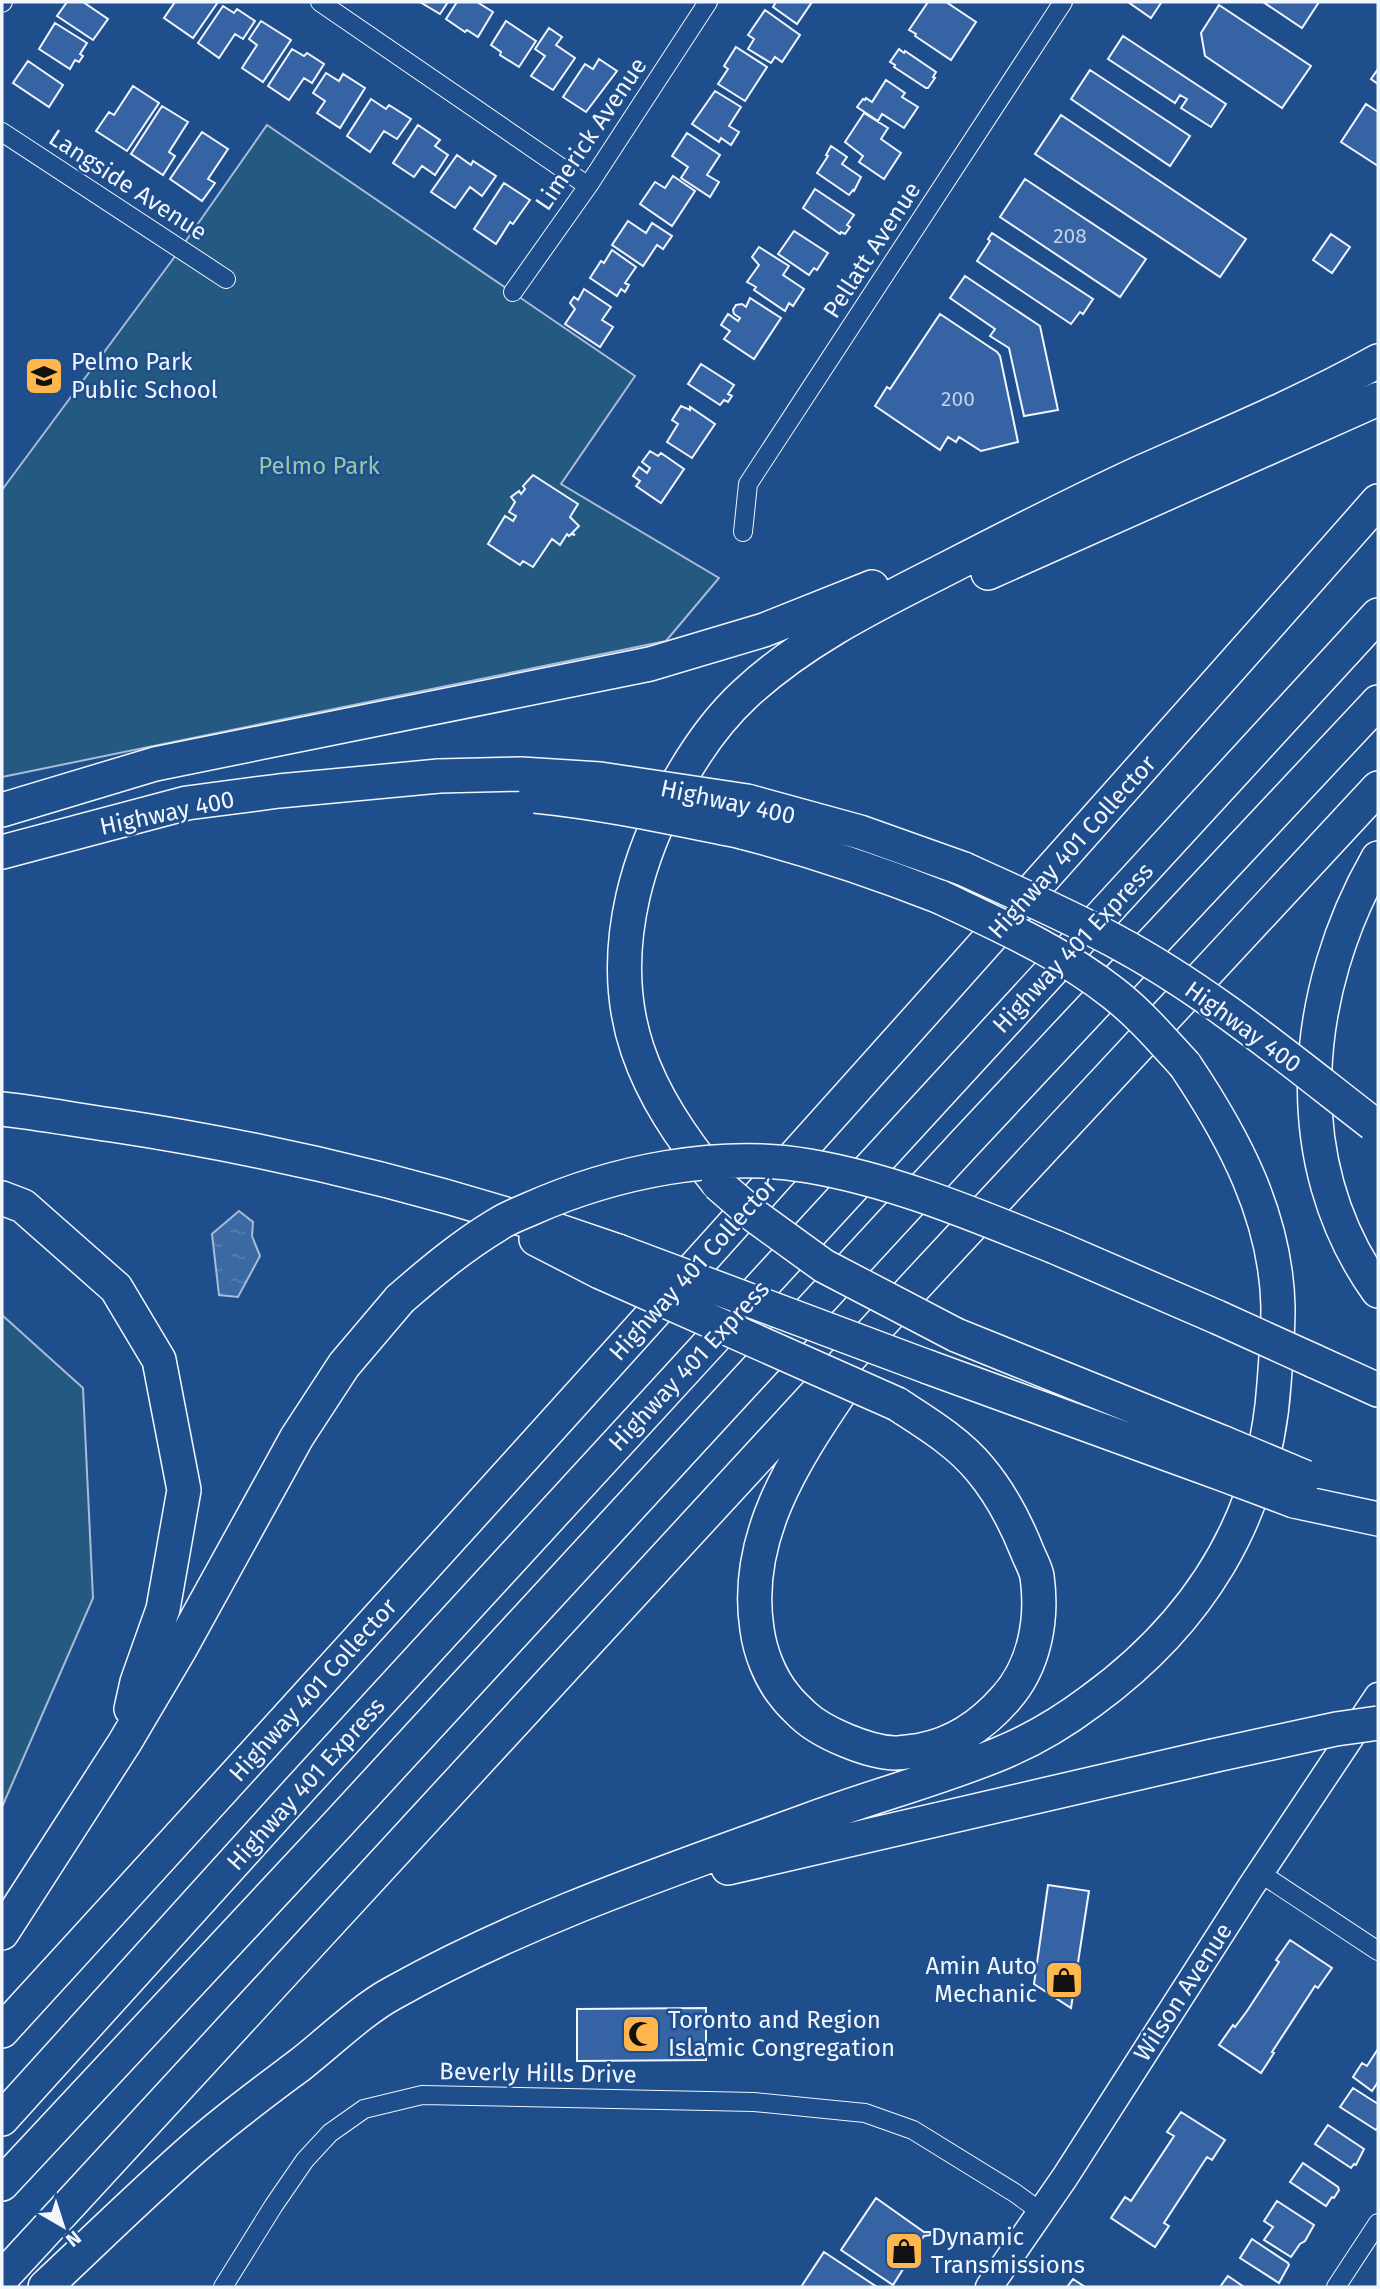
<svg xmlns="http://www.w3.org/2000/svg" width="1380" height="2289" viewBox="0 0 1380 2289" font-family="'Fira Sans',sans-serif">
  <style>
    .green { fill: #245a82; stroke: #a8bbd7; stroke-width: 2 }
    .water { fill: url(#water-ripples); stroke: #a8bbd7; stroke-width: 2 }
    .building { fill: #3563a3; stroke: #f2f6ff; stroke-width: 2 }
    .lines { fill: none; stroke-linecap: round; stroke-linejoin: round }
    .minor-casing { stroke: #f2f6ff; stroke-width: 20 }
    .secondary-casing { stroke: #f2f6ff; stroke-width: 29 }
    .motorway-casing { stroke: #f2f6ff; stroke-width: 36 }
    .minor { stroke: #1f4e8c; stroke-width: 18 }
    .secondary { stroke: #1f4e8c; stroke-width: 26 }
    .motorway { stroke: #1f4e8c; stroke-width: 33 }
    .motorway-bridge-casing { stroke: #f2f6ff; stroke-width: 36; stroke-linecap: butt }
    .motorway-bridge { stroke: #1f4e8c; stroke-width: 33 }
    .labels { text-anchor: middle; stroke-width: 5; stroke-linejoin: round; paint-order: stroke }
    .number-label { font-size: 21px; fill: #c3d1e8 }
    .street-label { font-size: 24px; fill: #f2f6ff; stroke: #1f4e8c }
    .poi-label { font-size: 24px; fill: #f2f6ff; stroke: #1f4e8c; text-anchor: start }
    .park-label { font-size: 24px; fill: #97c8a6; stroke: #1f4e8c }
  </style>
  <defs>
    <pattern id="water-ripples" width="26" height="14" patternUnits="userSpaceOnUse" patternTransform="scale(1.75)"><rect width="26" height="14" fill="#3b69a3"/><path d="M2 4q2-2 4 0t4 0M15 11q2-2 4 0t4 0" fill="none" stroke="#587fb1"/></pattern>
  </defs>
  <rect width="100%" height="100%" fill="#1f4e8c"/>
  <!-- green -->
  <path class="green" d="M267 125 635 376 561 484 719 578 666 641 2 777V490L176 255Z
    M2 1315 83 1388 93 1598 2 1807Z"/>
  <!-- water -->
  <path class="water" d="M239 1211 253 1222 252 1236 260 1256 238 1297 219 1295 212 1234Z"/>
  <!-- building -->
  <path class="building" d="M67 2H83L108 19 93 40 57 16Z
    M175 2H218L193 38 164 18Z
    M420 2H448L440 14Z
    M457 2H477L493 12 478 37 467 30 465 32 446 19Z
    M776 2H812L797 24 773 7Z
    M928 2H946L976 22 951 60 915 36 916 34 909 30Z
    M1128 2H1160L1161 3 1151 18Z
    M1263 2H1319L1302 28Z
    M1219 5 1311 66 1282 108 1205 56 1201 33Z
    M223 6 234 13 237 9 255 21 243 39 235 34 219 58 198 43Z
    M765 10 800 35 782 62 775 57 771 63 748 49 754 39 748 35Z
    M261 21 291 40 263 82 242 68 257 45 249 39Z
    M506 21 536 41 519 67 500 55 501 52 491 45Z
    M55 23 87 43 80 54 83 56 79 62 75 60 70 69 39 49Z
    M549 28 562 37 556 45 575 58 553 90 531 76 545 56 535 49Z
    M1123 36 1226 104 1211 127 1181 108 1187 99 1180 95 1175 103 1108 59Z
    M736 47 767 67 745 101 718 84 728 69 724 66Z
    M292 49 304 56 307 53 324 64 312 83 304 78 289 100 268 86Z
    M899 49 904 53 905 51 936 72 933 77 935 78 928 88H926L894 67 895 65 890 62Z
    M599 59 617 71 586 112 563 97 585 64 593 69Z
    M28 61 63 85 49 107 13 83Z
    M1378 69V84L1371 79Z
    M1090 70 1190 136 1170 166 1071 99Z
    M326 73 339 81 343 74 365 88 340 128 317 113 325 101 313 93Z
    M886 80 905 93 902 97 918 107 904 128 882 114 878 121 857 107 863 99 865 100 866 98 872 102Z
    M133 86 159 103 127 151 96 131 109 112 114 115Z
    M715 91 741 107 729 126 739 132 731 145 721 138 719 142 692 124Z
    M371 99 386 109 389 105 411 119 397 139 384 131 370 152 347 136Z
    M1366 104 1378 112V166L1341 142Z
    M162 106 188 122 169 152 175 156 163 175 131 154Z
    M864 113 888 128 881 139 901 153 884 179 859 162 863 156 845 142Z
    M1061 115 1246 239 1220 277 1035 154Z
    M418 125 440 140 435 146 448 155 435 175 422 166 414 177 393 163Z
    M202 132 228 149 208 179 215 183 202 201 170 179Z
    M687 133 720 155 707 175 719 182 710 197 681 178 688 167 672 156Z
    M831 146 847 157 842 164 861 177 854 191 853 190 849 195 817 173 828 156 826 155Z
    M457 155 471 165 473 161 496 176 482 196 470 187 455 208 431 192Z
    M673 176 695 191 672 226 640 204 655 182 665 188Z
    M1025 179 1146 259 1120 297 1000 217Z
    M504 183 530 200 513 224 510 222 496 244 474 229Z
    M815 189 854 215 847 225 850 227 845 234 841 232 840 234 803 208Z
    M628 221 646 233 652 223 672 236 663 249 657 245 643 266 612 245Z
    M794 231 828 253 817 270 814 268 809 275 778 254Z
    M992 233 1093 299 1083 314 1080 312 1071 324 977 261 990 241 988 239Z
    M1331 234 1350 247 1332 273 1313 260Z
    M759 247 789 266 783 275 804 289 793 306 789 303 785 311 754 290 756 287 747 282 759 265 752 257Z
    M612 250 636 267 625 283 629 285 625 292 621 289 617 296 590 278 601 261 604 263Z
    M965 276 1040 326 1058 410 1024 416 1009 348 990 336 995 329 950 298Z
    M584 289 611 307 602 320 613 327 600 347 565 324 575 309 570 303 574 297 578 300Z
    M750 298 781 318 754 359 724 339 730 331 721 325 728 314 738 321 740 318 734 314 733 310 736 305 742 304 746 307Z
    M940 314 997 352 1000 356 1018 442 981 451 959 437 956 442 948 437 940 450 875 406 887 387 890 389Z
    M701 364 734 385 728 394 732 396 728 402 724 400 720 405 688 384Z
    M681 406 690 410V407L715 424 692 458 667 442 678 424 672 420Z
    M650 451 658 456 661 453 684 469 661 503 636 486 640 481 633 476 639 467 647 473 650 468 642 462Z
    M533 475 578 504 570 517 579 526 572 533 575 535 571 534 569 536 567 534 560 545 552 539 533 567 523 561 520 565 488 544 505 516 513 521 516 516 509 512 515 502 511 497 519 491 521 494 525 489 523 486Z
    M1048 1885 1089 1891 1071 2008 1034 1984Z
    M1290 1940 1332 1968 1318 1988 1315 1986 1272 2052 1274 2053 1261 2073 1219 2045 1233 2025 1235 2027 1247 2011 1279 1962 1276 1960Z
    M706 2008V2060L577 2061V2009Z
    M1378 2049V2082L1372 2091 1353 2077 1362 2063 1367 2066Z
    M1353 2088 1378 2104V2127L1376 2130 1340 2107Z
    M1181 2112 1225 2140 1212 2160 1207 2157 1164 2223 1169 2226 1155 2247 1111 2218 1125 2197 1131 2201 1174 2136 1167 2132Z
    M1328 2125 1364 2149 1356 2165 1354 2164 1351 2168 1315 2144Z
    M1303 2163 1338 2187 1339 2190 1334 2198 1332 2197 1326 2206 1290 2182Z
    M876 2198 924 2232H930L931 2235 924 2236 893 2285 841 2250Z
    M1277 2201 1314 2225 1305 2241 1300 2244 1291 2257 1264 2240 1273 2227 1264 2221Z
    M1252 2239 1288 2263 1289 2265 1279 2283 1240 2258Z
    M824 2252 877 2287H801Z
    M1228 2276 1244 2287H1220Z
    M1073 2279 1085 2287H1067Z"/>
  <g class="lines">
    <defs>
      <path id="minor" d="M320 2 588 186
        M2 3 3 2
        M2 132 226 279
        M513 292 588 186 708 2
        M743 532 748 484 1063 2
        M1260 1873 1378 1951
        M223 2287 274 2205 305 2160 330 2133 364 2109 422 2095 754 2102 865 2113 913 2130 1015 2193 1041 2212
        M1336 2287 1378 2223"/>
      <path id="secondary" d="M989 2287 1065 2177 1250 1888 1378 1696"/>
      <path id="motorway" d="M988 573 1378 399
        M747 801 860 832 964 869
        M2 810 155 764 650 664 764 630 872 587
        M742 832C811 850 874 871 940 897
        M2 852 187 803 279 791 439 776
        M1378 858C1302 991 1285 1161 1378 1291
        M2 1109C39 1113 76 1120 112 1125 284 1151 454 1193 618 1251
        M717 1182C644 1092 606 1014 633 896 649 827 693 742 745 694 803 640 875 605 944 570 1008 537 1072 504 1137 474 1218 438 1301 404 1378 361
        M2 1198 23 1206 116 1288 159 1360 184 1490 163 1609 137 1682 131 1709
        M536 1239 600 1272
        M1055 1247 1217 1317
        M956 1335 1224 1443
        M1314 1361 1378 1390
        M928 1367 1214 1471
        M841 1391C793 1462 743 1539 757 1629 760 1652 770 1678 785 1696 790 1703 797 1709 803 1715 822 1733 868 1752 894 1753 903 1753 913 1751 921 1750 954 1744 983 1724 1005 1699 1035 1666 1043 1619 1037 1576 1035 1567 1030 1559 1027 1551 1015 1521 1001 1494 980 1469 958 1442 926 1423 897 1404
        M1294 1501 1378 1519
        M728 1868 1212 1756
        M2 1933 125 1742 180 1649 297 1437 344 1365 400 1299
        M2 2031C465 1525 924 1015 1378 501
        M2 2119 301 1788 1378 615
        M2 2184 338 1824 964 1144 1378 702
        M2 2278 919 1282 1378 788
        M45 2287C94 2241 143 2193 194 2148 228 2118 265 2091 301 2064 329 2042 363 2009 393 1993 523 1920 666 1872 806 1821 869 1797 936 1780 999 1754 1031 1741 1063 1722 1091 1701 1198 1623 1265 1518 1274 1384 1276 1359 1278 1332 1278 1307 1276 1216 1234 1138 1185 1065"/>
    </defs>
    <!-- minor casing -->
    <use href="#minor" class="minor-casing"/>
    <!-- secondary casing -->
    <use href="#secondary" class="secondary-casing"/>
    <!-- motorway casing -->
    <use href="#motorway" class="motorway-casing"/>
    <!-- minor -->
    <use href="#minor" class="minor"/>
    <!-- secondary -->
    <use href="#secondary" class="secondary"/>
    <!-- motorway -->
    <use href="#motorway" class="motorway"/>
    <defs>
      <path id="motorway-bridge" d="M439 776 521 774 600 779 747 801
        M535 796C605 803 673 818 742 832
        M964 869C1014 892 1065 914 1113 940 1207 990 1289 1059 1373 1124
        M940 897C999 925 1061 952 1113 993 1140 1014 1162 1040 1185 1065
        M718 1184 755 1216 824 1266 956 1335
        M618 1251 928 1367
        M600 1272 897 1404
        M400 1299C431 1272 462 1246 497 1225 507 1218 519 1214 530 1209 613 1172 719 1150 809 1166 896 1181 975 1215 1055 1247
        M1217 1317 1314 1361
        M1224 1443 1305 1477
        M1214 1471 1294 1501
        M1212 1756 1336 1729 1378 1723"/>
    </defs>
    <!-- motorway-bridge casing -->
    <use href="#motorway-bridge" class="motorway-bridge-casing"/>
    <!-- motorway-bridge -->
    <use href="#motorway-bridge" class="motorway-bridge"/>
  </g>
  <!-- icons -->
  <defs>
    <symbol id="school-square" viewBox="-11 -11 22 22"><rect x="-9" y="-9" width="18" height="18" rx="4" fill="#ffb74d" stroke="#1f4e8c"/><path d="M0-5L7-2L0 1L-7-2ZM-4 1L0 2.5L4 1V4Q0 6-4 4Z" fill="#111"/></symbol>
    <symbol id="shop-square" viewBox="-11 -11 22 22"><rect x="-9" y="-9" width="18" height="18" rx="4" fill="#ffb74d" stroke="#1f4e8c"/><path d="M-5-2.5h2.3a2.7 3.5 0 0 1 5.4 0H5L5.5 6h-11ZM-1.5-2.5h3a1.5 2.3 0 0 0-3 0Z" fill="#111"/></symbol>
    <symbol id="mosque-square" viewBox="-11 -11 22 22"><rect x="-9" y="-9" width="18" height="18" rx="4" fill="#ffb74d" stroke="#1f4e8c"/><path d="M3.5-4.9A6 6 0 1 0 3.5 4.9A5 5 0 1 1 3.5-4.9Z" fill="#111"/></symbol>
  </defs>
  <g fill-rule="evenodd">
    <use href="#school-square" x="22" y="354" width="44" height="44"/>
    <use href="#shop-square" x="1042" y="1958" width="44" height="44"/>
    <use href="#mosque-square" x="619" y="2012" width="44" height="44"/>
    <use href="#shop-square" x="882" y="2229" width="44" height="44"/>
  </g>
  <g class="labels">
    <!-- number labels -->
    <g class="number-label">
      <text x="1070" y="243">208</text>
      <text x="958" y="406">200</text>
    </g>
    <!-- street labels -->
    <g class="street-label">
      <text transform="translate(591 134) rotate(-56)" y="8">Limerick Avenue</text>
      <text transform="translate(128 185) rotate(33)" y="8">Langside Avenue</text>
      <text transform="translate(872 250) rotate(-57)" y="8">Pellatt Avenue</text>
      <text transform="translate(728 802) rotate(12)" y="8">Highway 400</text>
      <text transform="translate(167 813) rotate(-12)" y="8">Highway 400</text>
      <text transform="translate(1072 847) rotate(-48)" y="8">Highway 401 Collector</text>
      <text transform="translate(1073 948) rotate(-47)" y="8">Highway 401 Express</text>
      <text transform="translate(1243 1027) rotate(36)" y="8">Highway 400</text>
      <text transform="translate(693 1269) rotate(-48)" y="8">Highway 401 Collector</text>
      <text transform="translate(689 1366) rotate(-47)" y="8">Highway 401 Express</text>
      <text transform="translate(313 1690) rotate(-48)" y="8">Highway 401 Collector</text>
      <text transform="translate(306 1784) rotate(-48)" y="8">Highway 401 Express</text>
      <text transform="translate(1183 1992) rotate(-57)" y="8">Wilson Avenue</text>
      <text transform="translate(538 2073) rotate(1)" y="8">Beverly Hills Drive</text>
    </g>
    <!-- poi labels -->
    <g class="poi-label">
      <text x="71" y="370">Pelmo Park<tspan x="71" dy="28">Public School</tspan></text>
      <text x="1037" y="1974" text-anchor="end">Amin Auto<tspan x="1037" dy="28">Mechanic</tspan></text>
      <text x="668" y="2028">Toronto and Region<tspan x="668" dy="28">Islamic Congregation</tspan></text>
      <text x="931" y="2245">Dynamic<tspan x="931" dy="28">Transmissions</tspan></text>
    </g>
    <!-- park labels -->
    <g class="park-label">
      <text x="319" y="474">Pelmo Park</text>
    </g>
  </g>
  <!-- border -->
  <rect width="1380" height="2289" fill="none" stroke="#f2f6ff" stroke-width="7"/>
  <!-- north arrow -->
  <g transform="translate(63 2226) rotate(141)" stroke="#1f4e8c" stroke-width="5" paint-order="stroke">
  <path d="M0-5L12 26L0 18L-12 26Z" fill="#f2f6ff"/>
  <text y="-10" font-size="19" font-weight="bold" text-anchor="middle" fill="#f2f6ff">N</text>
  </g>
</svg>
